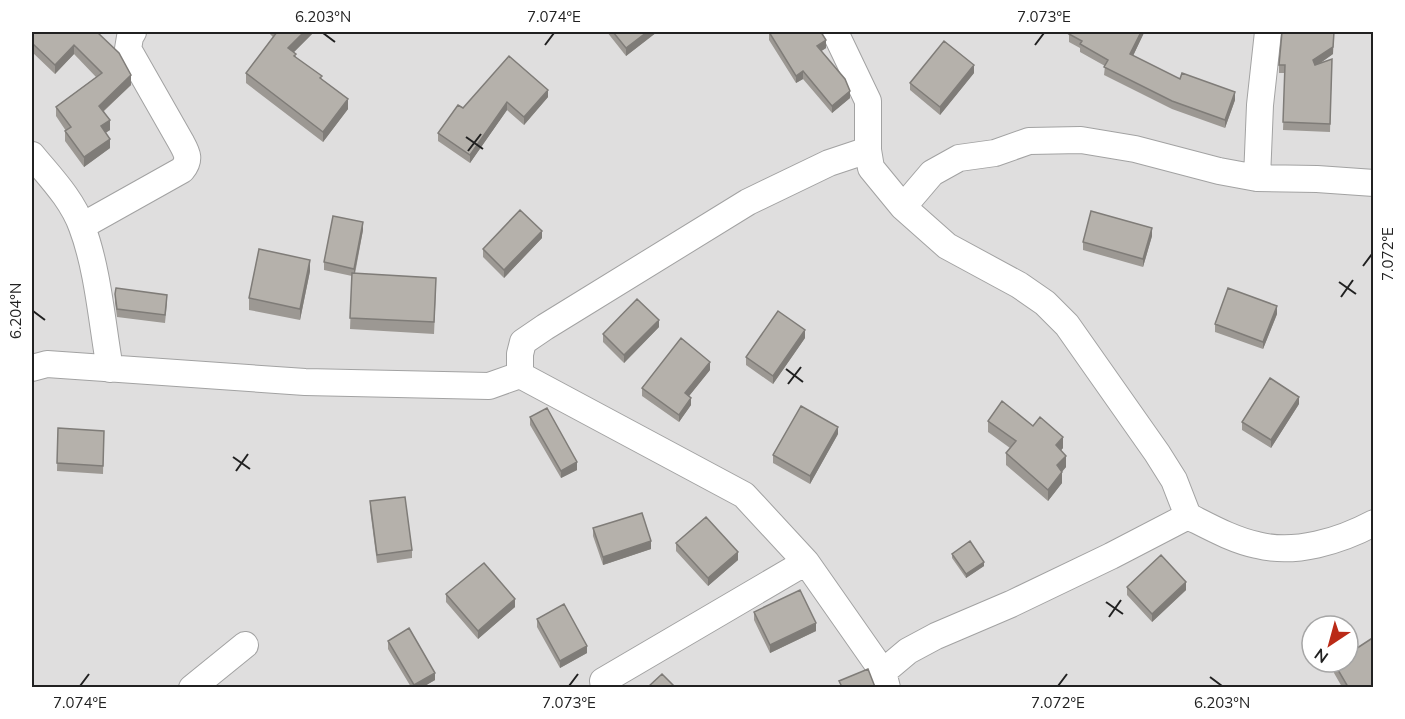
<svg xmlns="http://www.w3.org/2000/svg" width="1405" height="719" viewBox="0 0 1405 719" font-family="Mulish,sans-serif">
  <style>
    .residential { fill: #dfdede; fill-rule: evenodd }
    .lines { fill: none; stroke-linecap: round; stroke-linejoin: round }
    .street-casing { stroke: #a2a2a2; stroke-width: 28 }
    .street { stroke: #fff; stroke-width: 26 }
    .wall { fill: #9c9893 }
    .shaded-wall { fill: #7f7c78 }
    .building { fill: #b5b1ab; stroke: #7f7c78; stroke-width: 1.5 }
    .ticks { fill: none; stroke: #212121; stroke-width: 2 }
    .neatline { fill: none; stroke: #212121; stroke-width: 2 }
    .ticks-label { font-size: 15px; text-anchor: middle; fill: #212121 }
  </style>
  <rect width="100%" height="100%" fill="#f0eee9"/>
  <!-- residential -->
  <path class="residential" d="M32 32H1373V687H32ZM1312 626H1348V662H1312Z"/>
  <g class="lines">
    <defs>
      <path id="street" d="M835 32 868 101V150L871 168 903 207 947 246 1019 285 1045 303 1067 325 1157 453 1174 480 1188 516C1210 527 1233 540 1257 545 1295 555 1340 541 1374 523
        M32 155C50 177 72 199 82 227 98 269 102 324 110 369
        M1257 178 1260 105 1268 32
        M903 207 932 173 959 158 995 153 1029 141 1081 140 1135 149 1219 171 1257 178 1317 179 1374 183
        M82 226 182 170C191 159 187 153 181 142L128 49 130 37 133 32
        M32 368 47 364 305 382 489 386 520 375 744 495 806 562 883 672 887 688
        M520 375V354L523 342 545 327 748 202 829 163 868 150
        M883 672 908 651 936 636 1011 604 1111 556 1188 516
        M603 681 806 562
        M192 688 245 645"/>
    </defs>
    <!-- street casing -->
    <use href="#street" class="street-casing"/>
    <!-- street -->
    <use href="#street" class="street"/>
  </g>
  <!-- wall -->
  <path class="wall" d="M32 32H97L131 85 104 111 110 130 106 132 110 148 84 167 65 141V131H66L56 116V107L96 77 74 54 55 74 32 52Z
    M268 32H314L294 52 296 57 322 79 348 109 323 142 246 83V73L273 37Z
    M607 32H657L626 56Z
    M769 32 826 48 821 51 850 98 832 113 803 79 796 83 769 40Z
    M1144 32 1133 56 1180 79 1235 100 1225 128 1172 109 1104 75 1105 66 1080 52V48L1069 42V34Z
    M1333 54 1319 64 1332 59 1330 132 1283 130 1285 73H1279V65Z
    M974 73 940 115 910 90V83Z
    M548 97 524 125 507 110 470 163 438 141V133L463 108Z
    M363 230 355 274 436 289 434 334 350 329 352 276 324 270V262Z
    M1152 236 1143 267 1083 250V242Z
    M542 238 504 278 483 257V249Z
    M310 271 300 320 249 310V298Z
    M115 294 167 303 165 323 117 317 115 302Z
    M1277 314 1263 349 1215 332V324Z
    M659 327 624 363 603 342V334Z
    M805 338 773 384 746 365V357Z
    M710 370 689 396 691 405 679 422 642 396V388Z
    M1299 404 1271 448 1242 430V422Z
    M530 417 577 470 561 478 530 425Z
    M988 421 1033 426 1063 448 1061 450 1066 467 1062 472V483L1048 501 1006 465V453L1010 448 988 432Z
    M58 428 104 431 103 474 57 471Z
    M838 434 810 484 773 463V455Z
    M370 501 412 550V558L377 563 370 509Z
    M593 528 651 549 603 565 593 536Z
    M676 543 738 560 708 586 676 551Z
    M952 554 984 566 966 578 952 558Z
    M1127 587 1186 590 1152 622 1127 595Z
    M446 594 515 607 478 639 446 602Z
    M754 612 816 631 770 653 754 620Z
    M537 619 587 653 560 668 537 627Z
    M388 641 435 680 423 687H411L388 649Z
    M1334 663 1374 687H1342L1334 673Z"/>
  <!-- shaded-wall -->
  <path class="shaded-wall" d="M304 32H314L288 58V48Z
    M647 32H657L626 56V48Z
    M1141 32H1144V33L1130 62V54Z
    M1334 32 1333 54 1313 68V60Z
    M826 40V48L817 54V46Z
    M74 45V54L55 74V65Z
    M974 65V73L940 115V107Z
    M803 71V79L796 83V76Z
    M131 75V85L99 115V106Z
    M548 90V97L524 125V117Z
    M850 91V98L832 113V106Z
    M1235 92V100L1225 128V120Z
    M348 99V109L323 142V132Z
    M507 102V110L470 163V155Z
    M110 120V130L101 136V126Z
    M110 139V148L84 167V157Z
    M363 222V230L354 276V269Z
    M1152 228V236L1143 267V259Z
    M542 231V238L504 278V270Z
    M310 260V271L300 320V309Z
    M1277 306V314L1263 349V342Z
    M659 320V327L624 363V355Z
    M805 330V338L773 384V376Z
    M710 362V370L685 401V393Z
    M1299 397V404L1271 448V440Z
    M691 398V405L679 422V415Z
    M838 427V434L810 484V476Z
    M1063 437V448L1056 456V445Z
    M1066 456V467L1057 477V465Z
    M577 462V470L561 478V471Z
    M1062 472V483L1048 501V490Z
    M651 541V549L603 565V557Z
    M738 552V560L708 586V578Z
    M984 562V566L966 578V574Z
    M1186 582V590L1152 622V614Z
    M515 599V607L478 639V631Z
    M816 623V631L770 653V645Z
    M587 646V653L560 668V661Z
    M435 673V680L423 687H414V685Z"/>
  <!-- building -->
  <path class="building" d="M32 32H97L119 53 131 75 99 106 110 120 101 126 110 139 84 157 65 131 71 127 56 107 102 73 74 45 55 65 32 43Z
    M277 32H304L288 48 296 54 294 56 322 76 320 78 348 99 323 132 246 73Z
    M613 32H647L626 48Z
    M769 32H821L826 40 817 46 845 79 850 91 832 106 803 71 796 76Z
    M1071 32H1141L1130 54 1180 79 1182 73 1235 92 1225 120 1172 101 1104 67 1108 60 1080 44 1082 41 1069 34Z
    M1282 32H1334L1333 47 1313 60 1315 65 1332 59 1330 124 1283 122 1285 65H1279Z
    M944 41 974 65 940 107 910 83Z
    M509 56 548 90 524 117 507 102 470 155 438 133 458 105 463 108Z
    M520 210 542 231 504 270 483 249Z
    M1091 211 1152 228 1143 259 1083 242Z
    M333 216 363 222 354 269 324 262Z
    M259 249 310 260 300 309 249 298Z
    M352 273 436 278 434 322 350 318Z
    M116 288 167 295 165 315 117 309 115 294Z
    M1228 288 1277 306 1263 342 1215 324Z
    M637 299 659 320 624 355 603 334Z
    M778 311 805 330 773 376 746 357Z
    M681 338 710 362 685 393 691 398 679 415 642 388Z
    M1270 378 1299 397 1271 440 1242 422Z
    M1002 401 1033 426 1040 417 1063 437 1056 445 1066 456 1057 465 1062 472 1048 490 1006 453 1016 441 988 421Z
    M801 406 838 427 810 476 773 455Z
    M547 408 577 462 561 471 530 417Z
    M58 428 104 431 103 466 57 463Z
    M405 497 412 550 377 555 370 501Z
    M642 513 651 541 603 557 593 528Z
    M706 517 738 552 708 578 676 543Z
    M970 541 984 562 966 574 952 554Z
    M1161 555 1186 582 1152 614 1127 587Z
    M484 563 515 599 478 631 446 594Z
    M800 590 816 623 770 645 754 612Z
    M564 604 587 646 560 661 537 619Z
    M409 628 435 673 414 685 388 641Z
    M1374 637V687H1348L1334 663 1336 662H1348V654Z
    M868 669 875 687H842L839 681Z
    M662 674 675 687H648Z"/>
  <!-- ticks -->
  <path class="ticks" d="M323 33 335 42M545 45 554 33M1035 45 1044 33M466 137 483 149M468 151 481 134M1363 266 1372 254M1339 282 1356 294M1341 297 1353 280M33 311 45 320M786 369 803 382M788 384 801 367M233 457 250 469M236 471 248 454M1106 602 1123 614M1109 617 1121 600M1210 677 1222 686M80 686 89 674M569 686 578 674M1058 686 1067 674"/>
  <!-- border -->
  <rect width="1405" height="719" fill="none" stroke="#ffffff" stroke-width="66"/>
  <!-- north arrow -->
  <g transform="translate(1330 644) rotate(216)"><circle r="28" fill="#ffffff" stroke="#a6a6a6" stroke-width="1.5"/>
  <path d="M0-4.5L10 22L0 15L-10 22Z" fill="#ba2a17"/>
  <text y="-9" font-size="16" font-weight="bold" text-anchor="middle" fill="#212121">N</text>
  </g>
  <rect x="33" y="33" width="1339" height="653" class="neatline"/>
  <g class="ticks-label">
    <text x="323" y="22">6.203°N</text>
    <text x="554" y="22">7.074°E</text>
    <text x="1044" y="22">7.073°E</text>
    <text transform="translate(1388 254) rotate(-90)" y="5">7.072°E</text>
    <text transform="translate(16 311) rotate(-90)" y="5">6.204°N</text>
    <text x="80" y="708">7.074°E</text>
    <text x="569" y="708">7.073°E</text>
    <text x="1058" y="708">7.072°E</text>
    <text x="1222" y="708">6.203°N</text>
  </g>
</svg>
